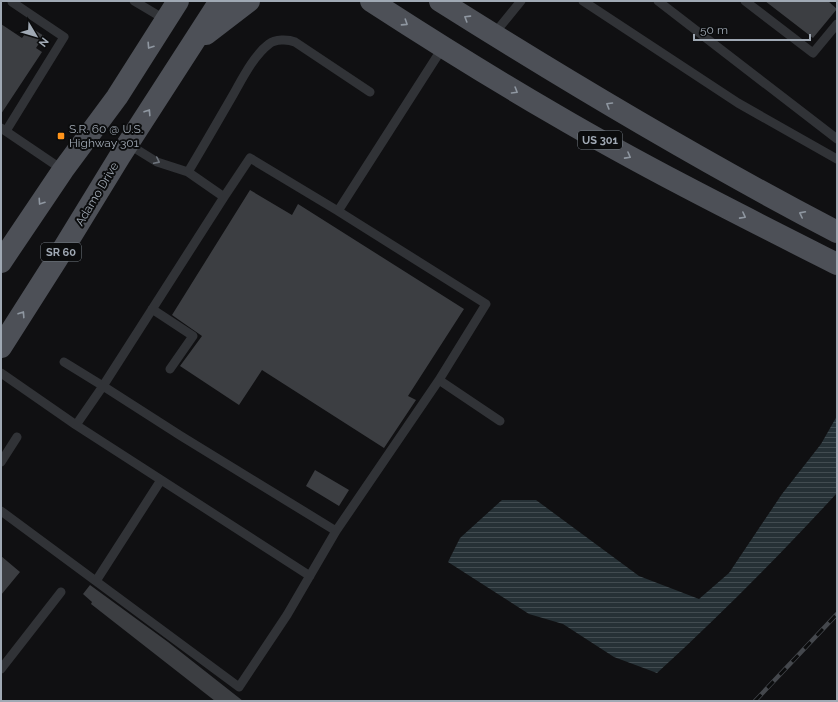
<svg xmlns="http://www.w3.org/2000/svg" width="838" height="702" viewBox="0 0 838 702" font-family="Raleway,sans-serif">
  <style>
    .water { fill: url(#water-rules) }
    .building { fill: #3c3e42 }
    .lines { fill: none; stroke-linecap: round; stroke-linejoin: round }
    .service { stroke: #313337; stroke-width: 9 }
    .primary { stroke: #4d5057; stroke-width: 22 }
    .rail-casing { stroke: #44474c; stroke-width: 4.5 }
    .rail { stroke: #0b0c0d; stroke-width: 3; stroke-dasharray: 9; stroke-linecap: butt }
    .oneway { stroke: #8f97a1 }
    .oneway2 { stroke: #6e747c }
    .poi-dot { fill: #ff941b; stroke: #0b0c0d; stroke-width: 1.5 }
    .labels { text-anchor: middle; stroke-width: 4; stroke-linejoin: round; paint-order: stroke }
    .shield { fill: #0b0c0d; stroke: #737a82; stroke-width: 1 }
    .shield-label { font-size: 11px; font-weight: bold; fill: #a0a9b4 }
    .poi-label { font-size: 12px; fill: #a0a9b4; stroke: #0b0c0d; text-anchor: start }
    .street-label { font-size: 12px; fill: #a0a9b4; stroke: #0b0c0d }
  </style>
  <defs>
    <pattern id="water-rules" width="6" height="5" patternUnits="userSpaceOnUse"><rect width="6" height="5" fill="#263136"/><path d="M0 2.5h6" fill="none" stroke="#424c51"/></pattern>
  </defs>
  <rect width="100%" height="100%" fill="#101012"/>
  <!-- water -->
  <path class="water" d="M837 416V493C780 555 719 616 657 673L614 657 563 624 529 614 448 562 460 538 502 500H536L639 576 699 599 729 573 782 494 821 444Z"/>
  <!-- building -->
  <path class="building" d="M765 1H828L837 9 813 38Z
    M1 24 22 38 30 27 44 36 36 48 42 52 1 114Z
    M250 190 292 215 298 204 464 309 408 396 416 400 384 448 262 370 239 405 180 366 202 336 172 315Z
    M315 470 349 490 339 506 306 486Z
    M1 556 20 572 1 595Z
    M90 585 168 642 243 701H215L91 604 92 602 83 594Z"/>
  <g class="lines">
    <!-- service -->
    <path class="service" d="M134 1 166 20
      M583 1 738 103 837 159
      M658 1 837 139
      M745 1 813 53 837 24
      M494 34 521 1
      M443 47 338 211 486 304 439 380 500 421
      M1 128 63 170
      M6 131 64 37 12 2
      M128 144 157 162 188 172 224 197 250 158 338 211
      M188 172C203 147 218 121 233 95 242 79 254 55 269 44 275 39 288 39 295 42L370 92
      M152 309 193 336 170 369
      M64 362 103 386 224 197
      M1 373 76 425 103 386 181 436 336 531
      M76 425 310 576
      M1 462 17 437
      M1 511 239 687 287 615 336 531 439 380
      M96 581 161 480
      M1 669 61 592"/>
    <!-- primary -->
    <path class="primary" d="M371 1C431 40 492 78 554 114 646 168 742 216 837 264
      M440 1C570 83 701 161 837 232
      M206 34 249 1
      M1 262 63 170 117 97 178 1
      M1 347 57 259 120 156 220 1"/>
    <defs>
      <path id="rail" d="M755 701 837 614"/>
    </defs>
    <!-- rail casing -->
    <use href="#rail" class="rail-casing"/>
    <!-- rail -->
    <use href="#rail" class="rail"/>
  </g>
  <!-- one-way arrows -->
  <defs><path id="oneway-chevron" d="M-2-3.5L2.5 0L-2 3.5" fill="none" stroke-width="1.6" stroke-linecap="round" stroke-linejoin="round"/></defs>
  <g class="oneway">
    <use href="#oneway-chevron" transform="translate(467 18) rotate(-148)"/>
    <use href="#oneway-chevron" transform="translate(405 23) rotate(33)"/>
    <use href="#oneway-chevron" transform="translate(150 46) rotate(123)"/>
    <use href="#oneway-chevron" transform="translate(515 91) rotate(31)"/>
    <use href="#oneway-chevron" transform="translate(609 105) rotate(-149)"/>
    <use href="#oneway-chevron" transform="translate(148 112) rotate(-57)"/>
    <use href="#oneway-chevron" transform="translate(628 156) rotate(29)"/>
    <use href="#oneway-chevron" transform="translate(41 202) rotate(124)"/>
    <use href="#oneway-chevron" transform="translate(802 214) rotate(-153)"/>
    <use href="#oneway-chevron" transform="translate(743 216) rotate(28)"/>
    <use href="#oneway-chevron" transform="translate(22 314) rotate(-57)"/>
  </g>
  <use class="oneway2" href="#oneway-chevron" transform="translate(157 161) rotate(26)"/>
  <!-- markers -->
  <rect class="poi-dot" x="57" y="132" width="8" height="8" rx="2"/>
  <g class="labels">
    <!-- shield labels -->
    <g class="shield">
      <rect x="578" y="131" width="44" height="18" rx="3"/>
      <rect x="41" y="243" width="40" height="18" rx="3"/>
    </g>
    <g class="shield-label">
      <text x="600" y="144">US 301</text>
      <text x="61" y="256">SR 60</text>
    </g>
    <!-- poi labels -->
    <g class="poi-label">
      <text x="69" y="133">S.R. 60 @ U.S.<tspan x="69" dy="14">Highway 301</tspan></text>
    </g>
    <!-- street labels -->
    <g class="street-label">
      <text transform="translate(97 194) rotate(-59)" y="4">Adamo Drive</text>
    </g>
  </g>
  <!-- border -->
  <rect width="838" height="702" fill="none" stroke="#a0a9b4" stroke-width="4"/>
  <!-- north arrow -->
  <g transform="translate(36 36) rotate(128)" stroke="#0b0c0d" stroke-width="3" paint-order="stroke">
  <path d="M0-3L7 15L0 10L-7 15Z" fill="#a0a9b4"/>
  <text y="-6" font-size="11" font-weight="bold" text-anchor="middle" fill="#a0a9b4">N</text>
  </g>
  <!-- scale -->
  <path d="M694 34v6h116v-6" fill="none" stroke="#a0a9b4" stroke-width="2"/>
  <text x="700" y="34" font-size="12" fill="#a0a9b4" stroke="#0b0c0d" stroke-width="3" paint-order="stroke">50 m</text>
</svg>
